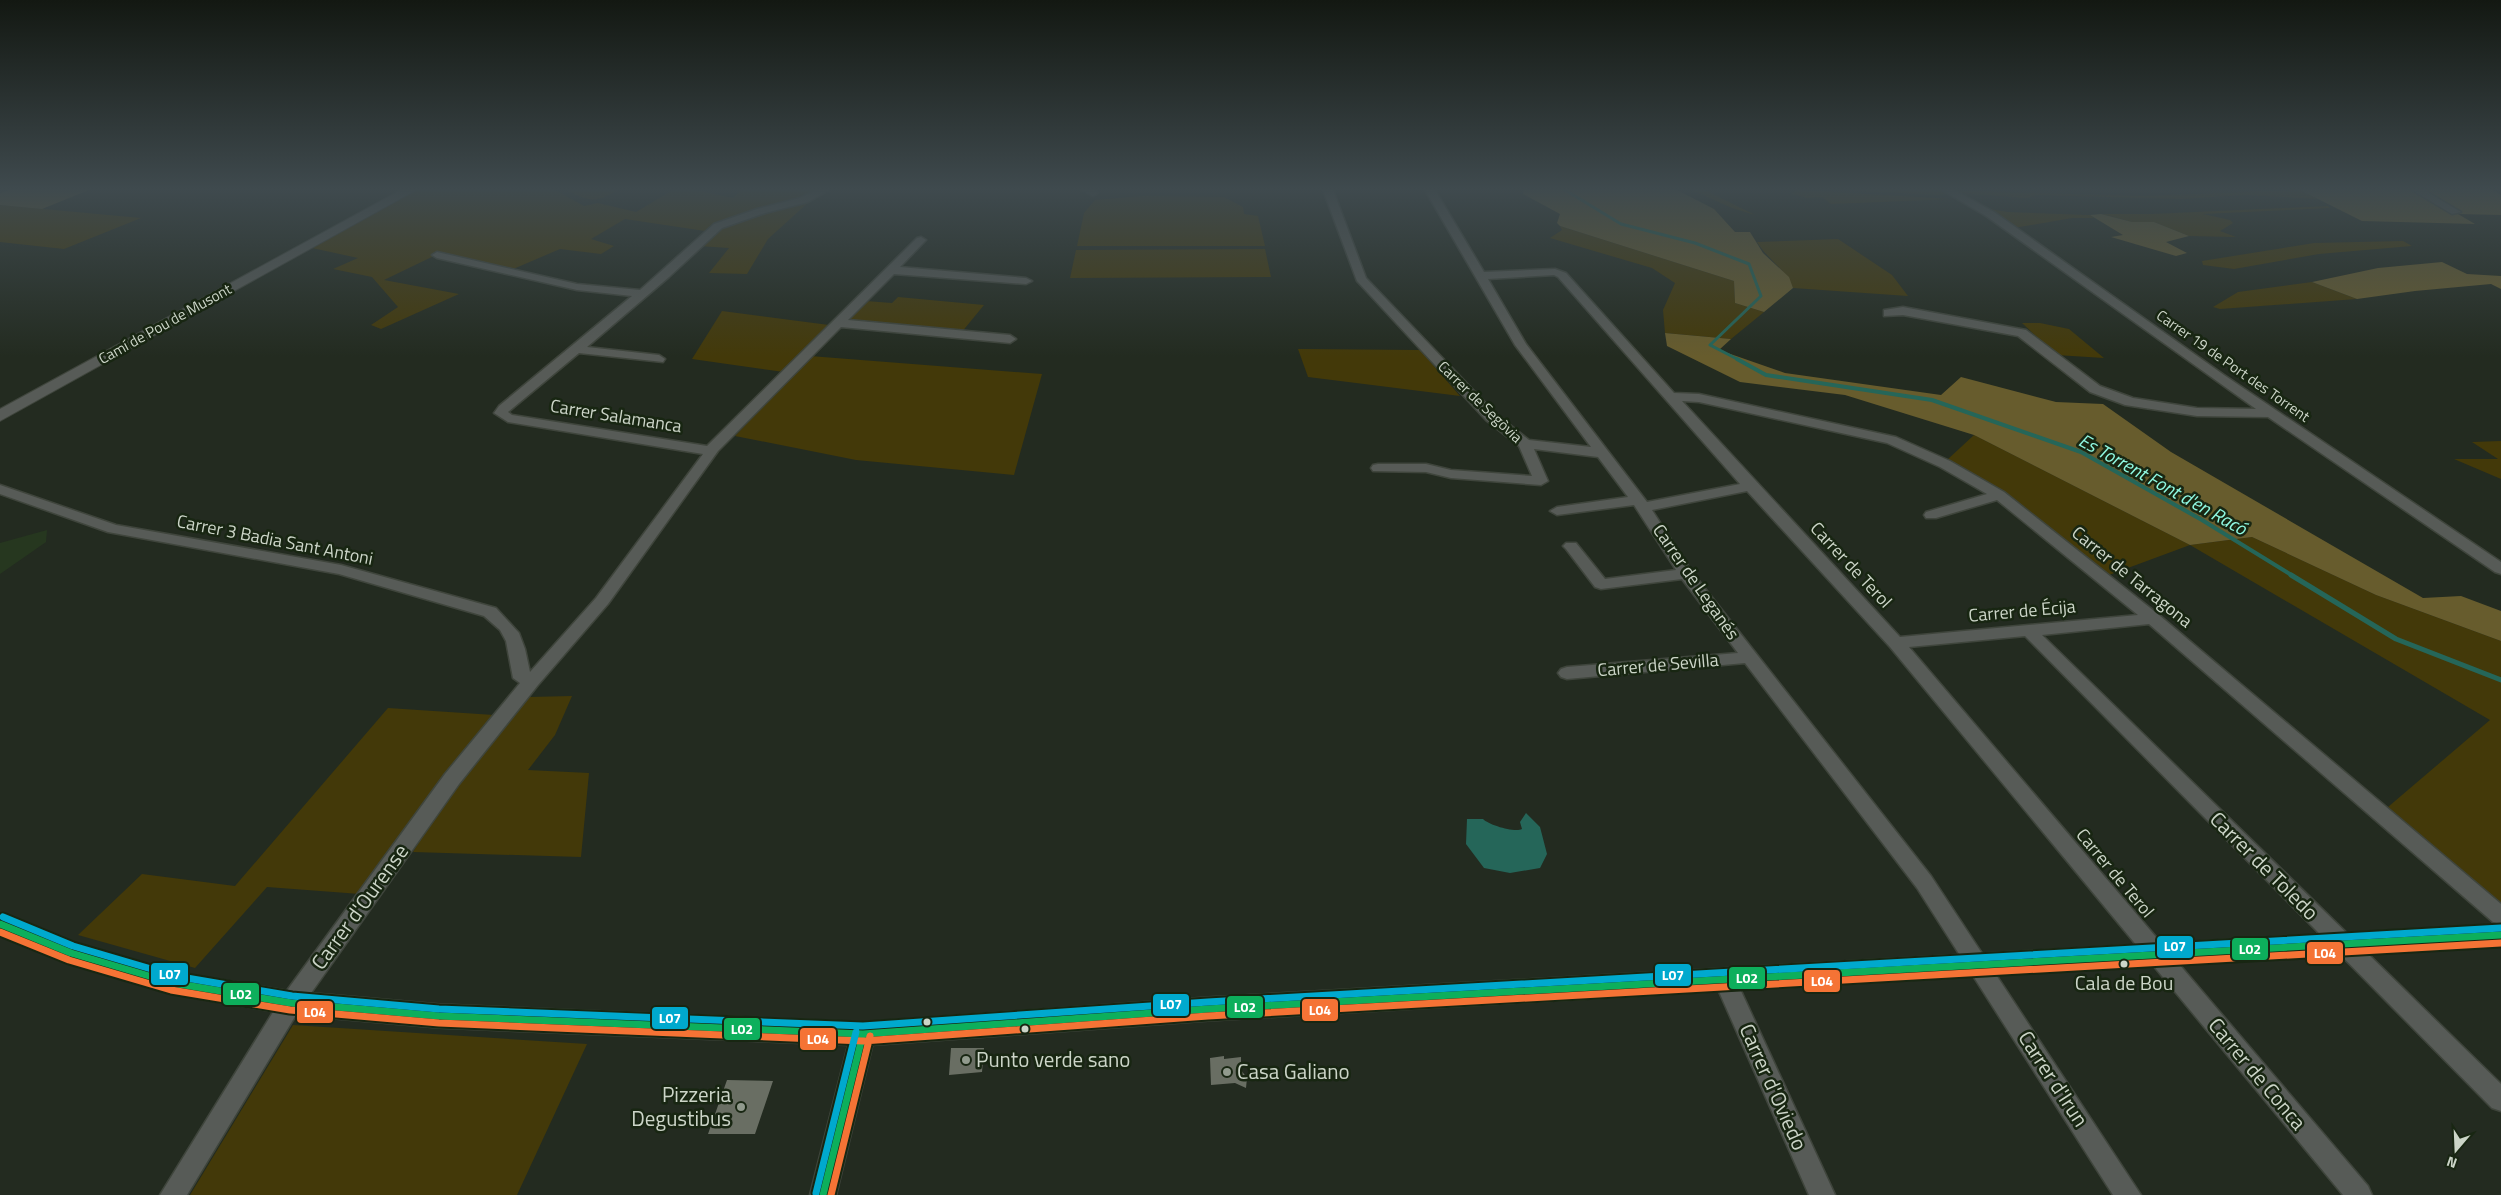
<svg xmlns="http://www.w3.org/2000/svg" width="2501" height="1195" viewBox="0 0 2501 1195" font-family="'Titillium Web',sans-serif">
  <style>
    .built { fill: #26371f }
    .green { fill: #433909 }
    .forest { fill: #675c2d }
    .water { fill: #256659 }
    .lines { fill: none; stroke-linecap: round; stroke-linejoin: round }
    .stream-far2 { stroke: #256659; stroke-width: 3 }
    .stream-far1 { stroke: #256659; stroke-width: 4 }
    .stream { stroke: #256659; stroke-width: 5 }
    .building { fill: #696e63 }
    .minor-casing { stroke: #3f453c; stroke-width: 3 }
    .tertiary-casing { stroke: #3f453c; stroke-width: 2 }
    .minor { fill: #575b57; fill-rule: evenodd }
    .tertiary { fill: #575b57; fill-rule: evenodd }
    .bus-1-casing { stroke: #182612; stroke-width: 11 }
    .bus-2-casing { stroke: #182612; stroke-width: 11 }
    .bus-3-casing { stroke: #182612; stroke-width: 11 }
    .bus-1 { stroke: #0daf5c; stroke-width: 7 }
    .bus-2 { stroke: #f57335; stroke-width: 7 }
    .bus-3 { stroke: #00a9ce; stroke-width: 7 }
    .bus-dot { fill: #ccd5c8; stroke: #182612; stroke-width: 2 }
    .poi-dot { fill: #919a8d; stroke: #182612; stroke-width: 2 }
    .labels { text-anchor: middle; stroke-width: 5; stroke-linejoin: round; paint-order: stroke }
    .far-street-label { font-size: 15px; fill: #ccd5c8; stroke: #182612 }
    .street-label { font-size: 18px; fill: #ccd5c8; stroke: #182612 }
    .water-label { font-size: 19px; font-style: italic; fill: #90f9e2; stroke: #182612 }
    .near-bus-label { font-size: 20px; fill: #ccd5c8; stroke: #182612 }
    .near-street-label { font-size: 21px; fill: #ccd5c8; stroke: #182612 }
    .near-poi-label { font-size: 21px; fill: #ccd5c8; stroke: #182612; text-anchor: start }
    .line-badge { stroke: #182612; stroke-width: 2 }
    .badge-label { font-size: 14px; text-anchor: middle; font-weight: bold; fill: #fff }
  </style>
  <rect width="100%" height="100%" fill="#232b20"/>
  <!-- built -->
  <path class="built" d="M47 530 46 542 0 574V543Z"/>
  <!-- green -->
  <path class="green" d="M417 190H555L584 206 598 203 636 212 673 190H695L733 198 741 190H815L810 194 720 221 705 231 625 219 591 239 614 246 601 254 560 249 511 270 438 254 384 280 459 294 381 329 371 325 398 307 372 277 333 269 358 258 312 248Z
    M567 190H618C596 203 589 202 567 190Z
    M1692 190H1705L1755 215 1732 208Z
    M1797 190 1953 199 1831 204 1822 197 1807 198 1792 194Z
    M1846 190H1942L1946 194 1937 195Z
    M2300 190 2318 199 2245 195 2181 199 2036 195 2027 198 1959 193 1954 191 2143 196Z
    M1142 196 1224 197 1243 207 1244 214 1258 216 1265 246H1077L1084 213 1095 200Z
    M810 201 768 239 747 274 709 273 729 248 699 246 725 225 764 212Z
    M0 205 141 218 64 249 0 242Z
    M2328 206 2330 208 2203 214 2230 220 2233 223 2220 231 2236 237 2189 236 2154 222H2132L2102 214H2152Z
    M1983 208 2008 212 2090 215 2094 218H2072L2014 228Z
    M1560 226 1734 281 1735 303 1764 312 1731 339 1665 333 1663 310 1675 283 1652 268 1550 238 1562 230Z
    M1838 239 1892 275 1908 296 1793 288C1786 269 1767 259 1757 242Z
    M2403 241 2412 246 2319 254 2234 269 2203 265 2202 261 2314 243Z
    M1265 249 1271 277 1070 278 1076 250Z
    M2312 282 2357 299 2220 309 2213 307 2238 292Z
    M898 297 984 305 961 333 845 322 866 301 892 303Z
    M722 311 829 325 784 372 692 359Z
    M2022 323H2040L2069 329 2104 358 2056 355Z
    M1298 349 1420 350 1460 396 1308 377Z
    M810 356 1042 374 1014 475 856 460 735 436Z
    M1974 435 2190 545 2252 537 2376 595 2501 641V904L2388 807 2490 720 2190 545 2109 575 2004 492 1947 460Z
    M2501 441V479L2454 459H2498L2472 442Z
    M572 696 555 735 528 770 589 773 581 857 413 852 440 807 529 697Z
    M388 708 494 715 360 894 267 887 195 968 78 935 142 874 235 886Z
    M293 1025 587 1044 517 1195H190Z"/>
  <!-- forest -->
  <path class="forest" d="M10 190H89L42 209 0 205V193Z
    M1524 190H1677L1714 209 1735 232H1750L1763 253 1789 277 1793 288 1764 312 1735 303 1734 281 1560 226 1557 223 1560 214 1523 194Z
    M2300 190H2492L2501 195V215L2458 214 2475 224 2362 221Z
    M2101 214 2132 222H2154L2189 236 2166 242 2187 253 2176 256 2111 237 2123 235 2090 215Z
    M2442 262 2467 274 2501 276V289L2491 284 2415 291 2357 299 2312 282 2378 268Z
    M1665 333 1731 339 1719 350 1785 373 1941 395 1961 377 2056 402 2103 404 2171 452 2423 598 2461 596 2501 611V641L2376 595 2252 537 2190 545 1974 435 1845 395 1740 382 1667 346Z"/>
  <!-- water -->
  <path class="water" d="M1526 813 1540 827 1547 854 1540 868 1510 873 1484 868 1466 844 1467 819H1483C1489 825 1515 833 1522 829L1520 822Z"/>
  <g class="lines">
    <!-- stream-far2 -->
    <path class="stream-far2" d="M1565 190 1621 224 1695 243 1749 264 1761 296 1710 345 1739 360"/>
    <!-- stream-far1 -->
    <path class="stream-far1" d="M1737 359 1766 375 1932 400 2081 452 2202 520 2293 576"/>
    <!-- stream -->
    <path class="stream" d="M2291 575 2396 639 2501 680"/>
  </g>
  <!-- building -->
  <path class="building" d="M951 1048H984L982 1072 949 1075Z
    M1224 1056V1059L1241 1057V1070L1247 1078 1246 1088 1235 1083 1211 1085 1210 1058Z
    M727 1080 773 1081 755 1134H708Z"/>
  <g class="lines">
    <defs>
      <path id="minor" d="M816 190H829L808 202 765 213 722 228 669 277 587 347 659 355 665 359 663 362 579 353 508 412 512 415 707 446 917 238 921 237 926 240 900 267 1026 278 1032 281 1026 284 894 274 848 320 1010 335 1016 339 1010 343 841 327 718 451 608 604 538 685 459 784 299 1010 187 1195H160L283 996 445 774 520 683 513 678 506 641 500 630 484 616 339 574 108 532 0 494V485L116 525 341 565 496 608 519 633 525 649 530 672 596 598 703 454 508 422 494 413 499 406 632 296 577 290 437 258 432 255 437 252 577 284 640 290 714 224 757 209 800 198Z
        M1082 190H1095L1098 193 1093 196Z
        M1323 190H1333L1366 278 1496 414 1529 440 1591 447 1515 345 1425 190H1435L1484 272 1555 269 1566 273 1674 393 1699 394 1896 437 1950 461 2004 492 2159 615 2501 904V924L2493 922 2149 624 2042 635 2501 1084V1111L2492 1108 2025 636 1909 647 2368 1186 2372 1195H2343L1890 647 1747 491 1652 510 1692 572 1931 876 2141 1195H2113L1917 888 1745 663 1567 679 1561 677 1558 673 1561 669 1567 667 1738 653 1682 579 1601 589 1595 587 1566 549 1563 546 1566 543H1576L1605 579 1676 570 1634 505 1557 515 1550 511 1557 507 1628 497 1598 457 1534 449 1548 481 1541 485 1451 478 1426 472 1373 471 1371 468 1373 465 1378 464H1426L1451 470 1532 476 1519 446 1486 420 1357 281ZM1554 275 1558 277 1740 484 1647 502 1526 344 1488 279ZM1682 401 1699 402 1887 443 1940 467 1987 494 1926 512 1924 515 1926 518H1936L1997 500 2138 615 1900 637Z
        M1942 190H1954L1994 212 2224 375 2501 562V574L2495 572 2268 417 2197 416 2125 405 2090 392 2018 336 1903 315 1884 316V310L1903 307 2026 330 2100 386 2133 398 2197 408 2256 409 1986 216Z
        M2412 190H2424L2461 212 2452 214Z
        M1724 969 1732 972 1735 978 1835 1195H1809L1713 978 1716 972Z
        M863 1024 871 1027 875 1034 836 1195H810L851 1034 855 1027Z"/>
      <path id="tertiary" d="M401 190H416L0 421V409Z
        M0 914 77 944 173 972 291 991 439 1004 863 1022 1208 997 2501 924V946L1208 1021 863 1046 439 1028 291 1015 173 994 62 961 0 935Z"/>
    </defs>
    <!-- minor casing -->
    <use href="#minor" class="minor-casing"/>
    <!-- tertiary casing -->
    <use href="#tertiary" class="tertiary-casing"/>
    <!-- minor -->
    <use href="#minor" class="minor"/>
    <!-- tertiary -->
    <use href="#tertiary" class="tertiary"/>
    <defs>
      <path id="bus-1" d="M0 924 71 953 173 983 291 1003 439 1016 863 1034 1208 1009 2501 935
        M823 1195 863 1034"/>
      <path id="bus-2" d="M0 932 69 960 171 990 290 1010 439 1023 863 1041 1208 1016 2501 943
        M831 1195 870 1036"/>
      <path id="bus-3" d="M3 917 73 946 175 976 292 996 439 1009 863 1026 1208 1002 2501 928
        M816 1193 856 1032"/>
    </defs>
    <!-- bus-1 casing -->
    <use href="#bus-1" class="bus-1-casing"/>
    <!-- bus-2 casing -->
    <use href="#bus-2" class="bus-2-casing"/>
    <!-- bus-3 casing -->
    <use href="#bus-3" class="bus-3-casing"/>
    <!-- bus-1 -->
    <use href="#bus-1" class="bus-1"/>
    <!-- bus-2 -->
    <use href="#bus-2" class="bus-2"/>
    <!-- bus-3 -->
    <use href="#bus-3" class="bus-3"/>
  </g>
  <!-- sky -->
  <linearGradient id="sky" x2="0" y2="1"><stop stop-color="#131812"/><stop offset="0.53" stop-color="#3f4a4e"/><stop offset="1" stop-color="#3f4a4e" stop-opacity="0"/></linearGradient>
  <rect width="2501" height="357" fill="url(#sky)"/>
  <!-- markers -->
  <g class="bus-dot">
    <circle cx="2124" cy="964" r="4.5"/>
    <circle cx="927" cy="1022" r="4.5"/>
    <circle cx="1025" cy="1029" r="4.5"/>
  </g>
  <g class="poi-dot">
    <circle cx="966" cy="1060" r="5"/>
    <circle cx="1227" cy="1072" r="5"/>
    <circle cx="741" cy="1107" r="5"/>
  </g>
  <g class="labels">
    <!-- far-street labels -->
    <g class="far-street-label">
      <text transform="translate(165 324) rotate(-29)" y="5">Camí de Pou de Musont</text>
      <text transform="translate(2233 366) rotate(35)" y="5">Carrer 19 de Port des Torrent</text>
      <text transform="translate(1480 402) rotate(44)" y="5">Carrer de Segòvia</text>
    </g>
    <!-- street labels -->
    <g class="street-label">
      <text transform="translate(616 416) rotate(9)" y="6">Carrer Salamanca</text>
      <text transform="translate(275 540) rotate(11)" y="6">Carrer 3 Badia Sant Antoni</text>
      <text transform="translate(1851 565) rotate(47)" y="6">Carrer de Terol</text>
      <text transform="translate(2132 577) rotate(39)" y="6">Carrer de Tarragona</text>
      <text transform="translate(1696 582) rotate(55)" y="6">Carrer de Leganés</text>
      <text transform="translate(2022 611) rotate(-5)" y="6">Carrer de Écija</text>
      <text transform="translate(1658 665) rotate(-5)" y="6">Carrer de Sevilla</text>
      <text transform="translate(2115 873) rotate(50)" y="6">Carrer de Terol</text>
    </g>
    <!-- water labels -->
    <g class="water-label">
      <text transform="translate(2163 484) rotate(29)" y="7">Es Torrent Font d'en Racó</text>
    </g>
    <!-- near-bus labels -->
    <g class="near-bus-label">
      <text x="2124" y="990">Cala de Bou</text>
    </g>
    <!-- near-street labels -->
    <g class="near-street-label">
      <text transform="translate(2264 866) rotate(45)" y="7">Carrer de Toledo</text>
      <text transform="translate(360 907) rotate(-54)" y="7">Carrer d'Ourense</text>
      <text transform="translate(2257 1074) rotate(50)" y="7">Carrer de Conca</text>
      <text transform="translate(2053 1079) rotate(57)" y="7">Carrer d'Irun</text>
      <text transform="translate(1773 1087) rotate(66)" y="7">Carrer d'Oviedo</text>
    </g>
    <!-- near-poi labels -->
    <g class="near-poi-label">
      <text x="976" y="1067">Punto verde sano</text>
      <text x="1237" y="1079">Casa Galiano</text>
      <text x="731" y="1102" text-anchor="end">Pizzeria<tspan x="731" dy="24">Degustibus</tspan></text>
    </g>
  </g>
  <g class="line-badge">
    <rect x="2156" y="935" width="38" height="24" rx="5" fill="#00a9ce"/>
    <rect x="2231" y="937" width="38" height="24" rx="5" fill="#0daf5c"/>
    <rect x="2306" y="941" width="38" height="24" rx="5" fill="#f57335"/>
    <rect x="150" y="962" width="39" height="24" rx="5" fill="#00a9ce"/>
    <rect x="1654" y="963" width="38" height="24" rx="5" fill="#00a9ce"/>
    <rect x="1728" y="966" width="38" height="24" rx="5" fill="#0daf5c"/>
    <rect x="1803" y="969" width="38" height="24" rx="5" fill="#f57335"/>
    <rect x="222" y="982" width="38" height="24" rx="5" fill="#0daf5c"/>
    <rect x="1152" y="993" width="38" height="24" rx="5" fill="#00a9ce"/>
    <rect x="1226" y="995" width="38" height="24" rx="5" fill="#0daf5c"/>
    <rect x="1301" y="998" width="38" height="24" rx="5" fill="#f57335"/>
    <rect x="296" y="1000" width="38" height="24" rx="5" fill="#f57335"/>
    <rect x="651" y="1006" width="38" height="24" rx="5" fill="#00a9ce"/>
    <rect x="723" y="1017" width="38" height="24" rx="5" fill="#0daf5c"/>
    <rect x="799" y="1027" width="38" height="24" rx="5" fill="#f57335"/>
  </g>
  <g class="badge-label">
    <text x="2175" y="951">L07</text>
    <text x="2250" y="954">L02</text>
    <text x="2325" y="958">L04</text>
    <text x="170" y="979">L07</text>
    <text x="1673" y="980">L07</text>
    <text x="1747" y="983">L02</text>
    <text x="1822" y="986">L04</text>
    <text x="241" y="999">L02</text>
    <text x="1171" y="1009">L07</text>
    <text x="1245" y="1012">L02</text>
    <text x="1320" y="1015">L04</text>
    <text x="315" y="1017">L04</text>
    <text x="670" y="1023">L07</text>
    <text x="742" y="1034">L02</text>
    <text x="818" y="1044">L04</text>
  </g>
  <!-- north arrow -->
  <g transform="translate(2456 1150) rotate(199)" stroke="#182612" stroke-width="4" paint-order="stroke">
  <path d="M0-4L9 19L0 12L-9 19Z" fill="#ccd5c8"/>
  <text y="-8" font-size="14" font-weight="bold" text-anchor="middle" fill="#ccd5c8">N</text>
  </g>
</svg>
